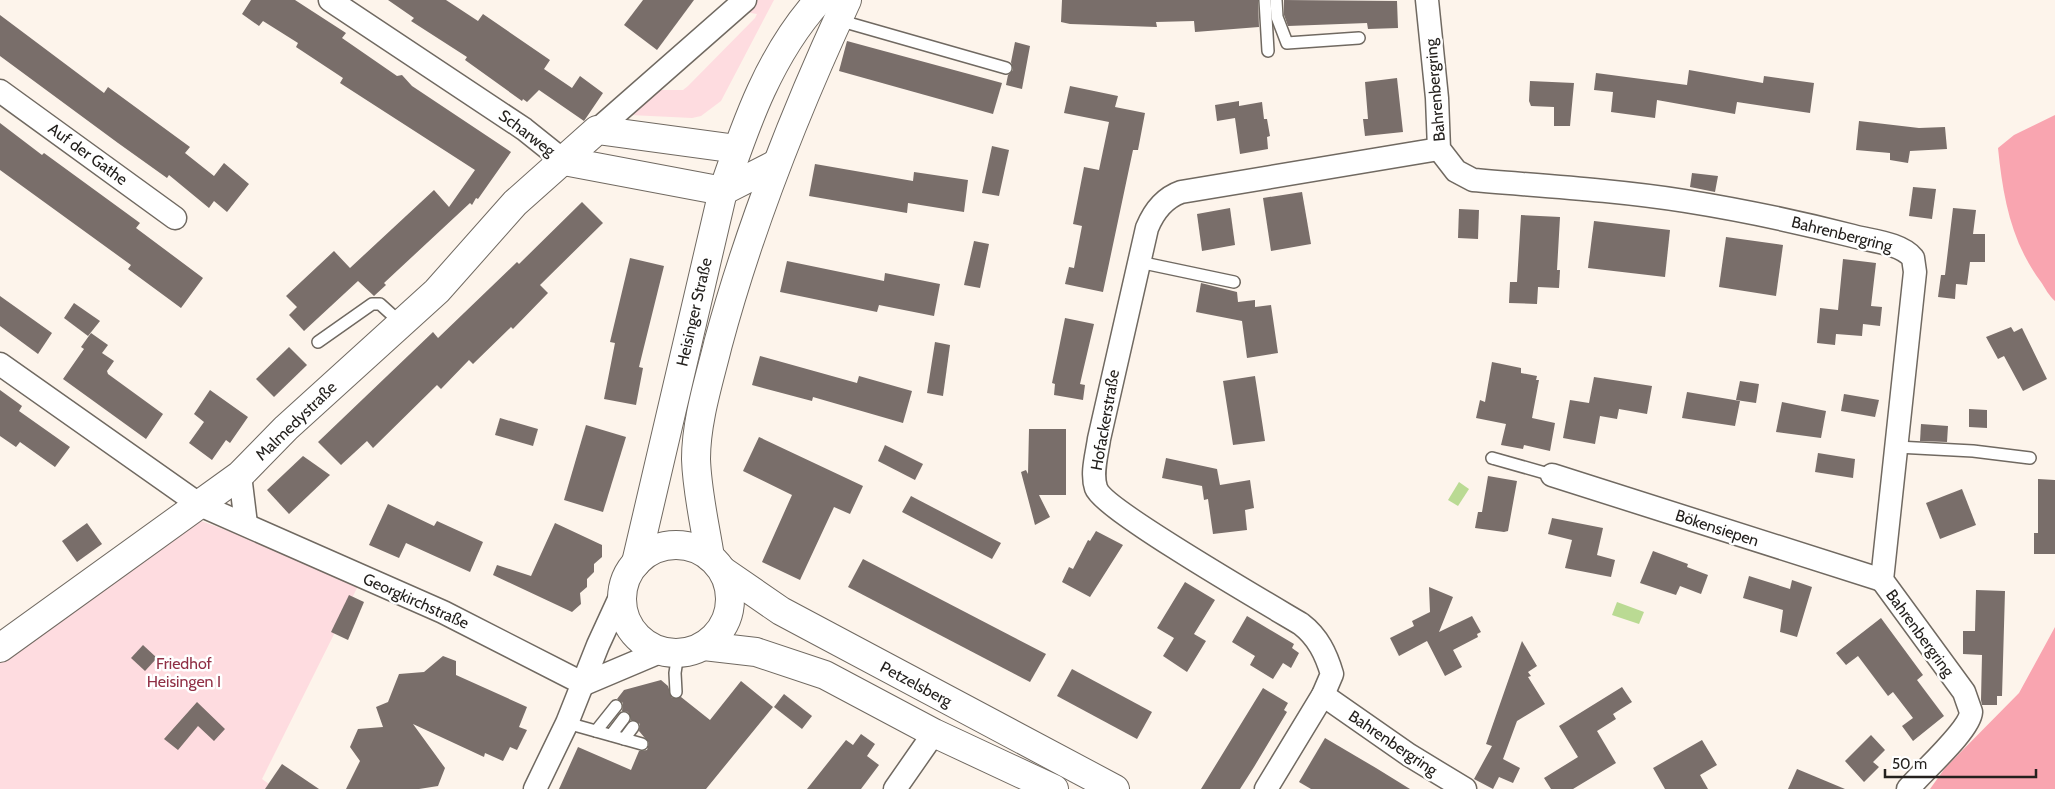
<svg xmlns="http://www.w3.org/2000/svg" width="2055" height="789" viewBox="0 0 2055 789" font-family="Cabin,sans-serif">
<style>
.green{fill:#fedce0}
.forest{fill:#f9a5b0}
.water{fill:#bada93}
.building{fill:#796e6a}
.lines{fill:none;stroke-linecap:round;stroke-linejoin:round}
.lane-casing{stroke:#706961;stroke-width:14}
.street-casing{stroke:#706961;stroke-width:25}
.secondary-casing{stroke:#706961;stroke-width:30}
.lane{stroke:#fff;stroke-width:11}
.street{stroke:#fff;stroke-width:22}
.secondary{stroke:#fff;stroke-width:28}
.labels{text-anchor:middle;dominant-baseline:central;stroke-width:5;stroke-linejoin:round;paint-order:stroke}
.street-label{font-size:16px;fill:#24211e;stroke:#fff}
.park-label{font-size:16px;fill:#903045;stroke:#fff}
</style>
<rect width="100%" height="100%" fill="#fdf4eb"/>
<g class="green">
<path d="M757,0h17l-53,101 -20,15 -9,2 -62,-3 25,-25h28l5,-4 67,-68 2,-4 -12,-2z"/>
<path d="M201,521l74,27 84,36 -97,195 14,10h-276v-128l193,-139z"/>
</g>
<g class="forest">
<path d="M2055,115v186c-6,-5 -10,-13 -14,-19 -30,-40 -38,-85 -43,-134l16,-13z"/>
<path d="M2055,627v162h-125l15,-21 74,-75z"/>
</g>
<g class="water">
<path d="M1459,482l10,7 -11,17 -10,-6z"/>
<path d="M1617,602l27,10 -5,12 -27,-9z"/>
</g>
<g class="building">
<path d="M251,0h44l51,33 -4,5 55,38 5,-1 10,11 99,66 -33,47 -2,-1 -4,7 -2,-2 -86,80 2,2 -12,11 -16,-15 -54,50 -15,-16 8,-8 -11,-11 48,-45 16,17 84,-78 15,17 26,-37 -135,-87 3,-5 -47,-31 2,-4 -35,-22 -4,5 -17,-12z"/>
<path d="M388,0h58l32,21 5,-7 67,46 -6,9 28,19 8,-12 23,17 -19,28 -45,-31 -12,12 -4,-3 -1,2 -57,-41 2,-3 -56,-36 3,-3z"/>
<path d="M643,0h51l-37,50 -33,-25z"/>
<path d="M1062,0h196l1,27 -64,5 -1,-11 -38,1 1,5 -87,-3 -9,-2z"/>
<path d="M1284,0l113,1 1,27 -30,1 -1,-6 -79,3 -4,-11z"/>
<path d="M0,15l104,78 4,-6 82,60 -5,6 29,23 10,-13 25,21 -22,28 -13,-11 -5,7 -40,-33 -2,3 -49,-35 -118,-87z"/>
<path d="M847,41l155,42 -9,31 -154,-43z"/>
<path d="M1015,42l15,4 -8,43 -16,-4 2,-10 5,-5 -2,-8z"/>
<path d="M1689,70l74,13 1,-7 50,7 -4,30 -73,-11 -2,12 -78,-14 -2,18 -44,-6 2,-20 -19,-2 2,-17 91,12z"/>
<path d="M1397,78l6,54 -38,4 -2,-17h5l-3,-37z"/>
<path d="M1530,81l44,2 -4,43h-16v-19l-23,-1 -2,-5z"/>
<path d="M1070,86l48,10 -3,11 30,6 -7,37h-5l-30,142 -38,-8 4,-17 5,1 8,-42 -9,-2 11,-57 15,3 10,-48 -45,-9z"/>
<path d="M1239,101v5l23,-4 2,17h3l3,17 -3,1 1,12 -28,5 -5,-36 -18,3 -2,-16z"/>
<path d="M1859,121l60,7 26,-1 2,22 -37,2 -2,12 -18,-3v-7l-34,-3z"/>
<path d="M0,123l42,32 2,-2 96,70 -4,5 67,50 -22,30 -53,-39 3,-4 -131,-95z"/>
<path d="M992,146l17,4 -10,46 -17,-3z"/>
<path d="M815,164l98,17 1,-9 54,8 -4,32 -56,-9 -1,10 -98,-17z"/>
<path d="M1692,173l26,3 -3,16 -25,-5z"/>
<path d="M1913,187l23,2 -4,30 -23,-3z"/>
<path d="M1302,192l9,52 -40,7 -8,-53z"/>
<path d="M582,202l21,21 -63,62 8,8 -35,36 -2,-2 -38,37 -4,-4 -28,29 -4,-4 -64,63 -6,-7 -26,24 -23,-23 115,-110 5,6 79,-76 2,2z"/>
<path d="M1230,208l5,37 -33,6 -5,-37z"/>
<path d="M1953,208l23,2 -3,24h12v28h-15l-3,23 -11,-1 -1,15 -17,-2 3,-22h4z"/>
<path d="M1459,209l20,1 -1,29 -20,-1z"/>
<path d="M1521,215l39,2 -3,53h3l-1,18 -21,-1 -1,17 -28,-1 1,-21h7z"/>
<path d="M1594,221l76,9 -5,47 -77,-9z"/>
<path d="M1726,237l57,8 -7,51 -57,-9z"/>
<path d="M974,241l15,3 -9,44 -16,-3z"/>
<path d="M630,258l34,8 -25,101 4,1 -7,37 -32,-6 11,-56 -5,-1z"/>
<path d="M1843,259l33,4 -5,43 11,1 -2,19 -17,-2 -1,12 -26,-2 -1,11 -18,-2 3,-35 18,2z"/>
<path d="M787,261l97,20 1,-8 55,11 -6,32 -55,-11 -2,7 -97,-20z"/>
<path d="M1201,283l36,9 1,10 17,-2v7l16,-2 7,48 -31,5 -5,-37 -46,-9z"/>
<path d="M0,296l52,37 -14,21 -38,-28z"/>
<path d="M74,303l26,18 -12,15 -24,-18z"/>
<path d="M1065,318l29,6 -14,60 5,1 -2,15 -29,-5 1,-11 -3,-1z"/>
<path d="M2011,327l3,5 8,-4 25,51 -24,12 -19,-35 -6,3 -12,-22z"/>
<path d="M91,333l17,12 -6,8 12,8 -7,10 1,3 55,40 -17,25 -83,-60 21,-30 -3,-2z"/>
<path d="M935,342l15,3 -7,51 -16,-3z"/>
<path d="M289,347l18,18 -33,32 -18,-18z"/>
<path d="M760,356l97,27 2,-7 53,15 -9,32 -90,-26 -1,4 -60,-16z"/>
<path d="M1492,362l29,6v5l16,3 -1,4h3l-7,38 23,5 -5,28 -26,-6 -1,4 -22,-4 5,-21 -30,-6 4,-18 5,2z"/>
<path d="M1255,376l10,65 -32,4 -10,-64z"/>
<path d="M1594,377l58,9 -5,28 -28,-5 -2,10 -17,-3 -5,28 -32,-6 7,-38 19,3z"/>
<path d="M1740,381l19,3 -3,19 -20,-3z"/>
<path d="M0,390l22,16 -3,5 51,36 -15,20 -35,-25 -4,5 -16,-11z"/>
<path d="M210,390l38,27 -18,26 -4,-3 -14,20 -23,-17 15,-21 -10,-8z"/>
<path d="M1687,392l53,9 -5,25 -53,-8z"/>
<path d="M1844,394l35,6 -4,17 -34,-6z"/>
<path d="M1782,402l44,9 -5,27 -45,-6z"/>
<path d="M1969,409l18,1v18l-18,-1z"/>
<path d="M500,418l38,11 -5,17 -38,-11z"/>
<path d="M1921,424l27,2 -1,16 -27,-1z"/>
<path d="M586,425l40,12 -23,75 -39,-12z"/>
<path d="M1029,429h37v66h-27l11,22 -15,8 -14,-53 5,-2 2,4z"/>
<path d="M759,437l104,49 -13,28 -16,-7 -34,73 -38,-18 30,-67 -49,-24z"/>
<path d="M885,445l38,19 -8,16 -37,-19z"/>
<path d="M1818,453l37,6 -2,19 -38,-6z"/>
<path d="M303,456l27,19 -41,39 -22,-24z"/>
<path d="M1166,458l51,11 3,16 30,-5 4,28 -9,2 2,20 -34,4 -5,-35 -4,1 -2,-14 -40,-8z"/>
<path d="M1488,476l29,5 -9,50 -4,1 -29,-4 3,-16h4z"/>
<path d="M2038,479l17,1v74h-21v-21h4z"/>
<path d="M1962,489l14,36 -36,14 -14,-36z"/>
<path d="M911,496l90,47 -9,16 -90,-47z"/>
<path d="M388,504l46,22 3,-5 46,21 -13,30 -64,-29 -7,15 -30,-13z"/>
<path d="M1552,518l51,10 -6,27 18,5 -4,17 -46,-9 7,-28 -24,-6z"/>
<path d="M87,523l15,21 -25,18 -15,-21z"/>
<path d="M555,523l47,22v12l-8,7v8l-7,7v8l-7,6 1,11 -9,8 -79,-37 4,-10 34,11z"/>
<path d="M1096,531l27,14 -33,52 -28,-15 7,-15 4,2 15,-29 2,1z"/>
<path d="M1653,551l35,13 -1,3 21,8 -7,19 -21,-8 -4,9 -36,-12z"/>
<path d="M863,559l183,95 -16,28 -182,-95z"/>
<path d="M1749,576l41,13 2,-9 20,7 -15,50 -17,-5 3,-22 -40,-12z"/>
<path d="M1185,582l30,18 -21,34 12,7 -19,31 -24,-16 11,-18 -17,-10z"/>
<path d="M1429,587l24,10 -14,35 33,-16 9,16 -4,2 1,3 -25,13 9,17 -17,9 -18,-35 -28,15 -9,-18 24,-12 -2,-5 18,-9z"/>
<path d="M1976,590l29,1 -3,105h-5v9h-15l-1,-5 1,-45 -19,-1v-23h12z"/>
<path d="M349,595l15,7 -16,38 -17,-8z"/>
<path d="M1247,616l47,28 -2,4 7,5 -8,15 -8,-5 -10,16 -23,-14 5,-9 -23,-14z"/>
<path d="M1881,618l42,57 -6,5 27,36 -31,25 -11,-15 11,-8 -20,-26 -5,4 -30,-40 -12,9 -10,-12z"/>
<path d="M1522,641l15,25 -9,6 3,4 -3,1 17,27 -28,17 -14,38 17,9 -7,15 -14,-6 -6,12 -19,-10 18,-33 -6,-2z"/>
<path d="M143,645l14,13 -12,13 -14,-13z"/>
<path d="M443,656l13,5v14l71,32 -8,20 8,3 -10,20 -7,-3 -7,14 -18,-8 -1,4 -71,-33 32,44 -7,18 -19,3h-73l14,-28 -10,-14 8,-18 25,-2 -7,-20 12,-5 11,-28 25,-2z"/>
<path d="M1072,669l80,43 -15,27 -80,-43z"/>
<path d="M661,680l7,6 4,12 9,-1 29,23 31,-39 32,26 -67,82h-147l19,-42 53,23 8,-19 8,-1 2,-7 -10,-12 1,-7 -9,-4 -3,-8 -6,-1 1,-8 -6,-4 7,-9z"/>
<path d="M1622,687l10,15 -19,12 3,5 -19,12 19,32 -43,26h-22l-7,-11 34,-21 -19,-31z"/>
<path d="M1263,688l25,15 -4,7 3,2 -33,55 -14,22h-39z"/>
<path d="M784,694l28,22 -10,13 -28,-22z"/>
<path d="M197,702l28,27 -11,12 -16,-15 -20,24 -14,-11z"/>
<path d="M861,734l14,10 -8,12 12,9 -18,24h-54l39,-49 7,5z"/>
<path d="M1871,735l14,15 -12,12 6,5 -15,15 -19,-21z"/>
<path d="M1325,738l51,30 34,21h-99l-12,-7z"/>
<path d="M1702,740l15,25 -17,10 8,14h-43l-12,-21z"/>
<path d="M282,764l37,25h-54z"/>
<path d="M1797,769l48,20h-57z"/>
</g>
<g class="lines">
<g class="lane-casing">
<g id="lane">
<path d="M1265,0l3,51"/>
<path d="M1276,0l1,17 10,26 72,-5"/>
<path d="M838,20l168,48"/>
<path d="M1139,262l95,20"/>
<path d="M318,342l54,-38h8l21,19"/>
<path d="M1897,447l76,4 57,7"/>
<path d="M1492,458l60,17"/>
<path d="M676,692l-1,-19 3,-20"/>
<path d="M567,723l75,21"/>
<path d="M596,731l20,-25"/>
<path d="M611,735l13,-17"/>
<path d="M624,739l9,-12"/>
</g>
</g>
<g class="street-casing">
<g id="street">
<path d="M330,0l194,129 40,32"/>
<path d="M1427,0l10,98 2,51 17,22 17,9c70,6 142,10 212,21 57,9 113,21 168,35 18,5 48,7 60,22l2,14 -33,308 82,112 7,20c-1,18 -49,60 -63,77"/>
<path d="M0,91l175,127"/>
<path d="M597,130l148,-130"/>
<path d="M0,364l200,141 243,107 141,72"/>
<path d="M240,475l6,49"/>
<path d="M1552,475l330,105"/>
<path d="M584,684l78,-33"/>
<path d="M1323,695l86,60 56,34"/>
<path d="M535,789l32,-66 31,-78 23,-50"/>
<path d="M895,789l39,-56"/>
<path d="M1266,789l57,-94 9,-21c-6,-20 -14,-37 -31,-50 -30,-18 -198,-115 -205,-136 -5,-15 1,-34 3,-49l48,-211c7,-17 17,-30 34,-36l258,-43"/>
</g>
</g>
<g class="secondary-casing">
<g id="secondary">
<path d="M564,161l159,30 53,-27"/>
<circle cx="676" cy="599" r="54"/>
<path d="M710,557c-5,-32 -13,-65 -14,-98 0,-38 13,-78 22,-115 32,-119 77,-232 129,-344"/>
<path d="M636,563l87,-372c23,-68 47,-137 96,-191"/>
<path d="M723,571l58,40 334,178"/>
<path d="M704,646l52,6 69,23 109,58 120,56"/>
<path d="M0,648l240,-173 46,-47 151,-137 78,-88 82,-73 140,19"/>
</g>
</g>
<use href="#lane" class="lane"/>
<use href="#street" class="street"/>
<use href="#secondary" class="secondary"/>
</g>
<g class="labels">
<g class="street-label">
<text transform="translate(1435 90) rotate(-95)">Bahrenbergring</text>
<text transform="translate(527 133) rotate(37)">Scharweg</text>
<text transform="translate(88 154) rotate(36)">Auf der Gathe</text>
<text transform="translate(1842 234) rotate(14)">Bahrenbergring</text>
<text transform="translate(694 312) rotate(-77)">Heisinger Straße</text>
<text transform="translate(1105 420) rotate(-80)">Hofackerstraße</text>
<text transform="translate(296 421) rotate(-44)">Malmedystraße</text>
<text transform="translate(1717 528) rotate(18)">Bökensiepen</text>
<text transform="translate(416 601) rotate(24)">Georgkirchstraße</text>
<text transform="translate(1920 633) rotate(54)">Bahrenbergring</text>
<text transform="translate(916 684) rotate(28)">Petzelsberg</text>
<text transform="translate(1393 743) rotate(34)">Bahrenbergring</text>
</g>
<g class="park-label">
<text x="184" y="663">Friedhof<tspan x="184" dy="18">Heisingen I</tspan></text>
</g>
</g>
<path d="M1885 769v8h151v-8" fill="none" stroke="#24211e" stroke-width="2.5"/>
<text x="1892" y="769" font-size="15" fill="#24211e" stroke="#ffffff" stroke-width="4" paint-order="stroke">50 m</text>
</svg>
